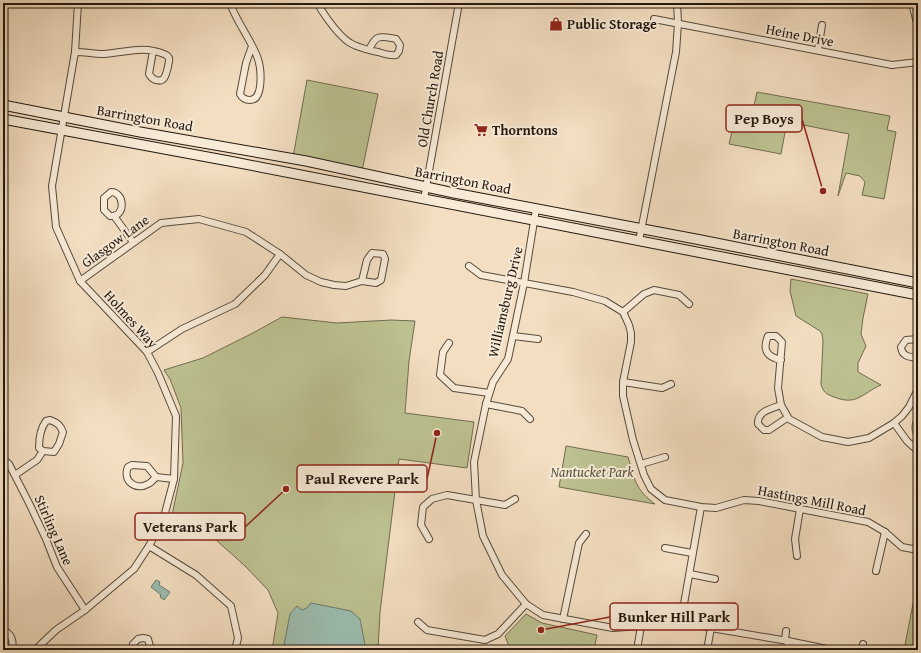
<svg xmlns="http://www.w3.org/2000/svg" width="921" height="653" viewBox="0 0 921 653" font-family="'Gentium Book Plus',serif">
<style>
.green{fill:#bdc191;stroke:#706c50}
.water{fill:#9cbcae;stroke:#6b7a6e}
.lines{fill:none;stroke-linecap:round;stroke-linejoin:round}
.street-casing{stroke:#564a3c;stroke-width:8}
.secondary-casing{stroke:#22180f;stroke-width:11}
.street{stroke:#f7ead7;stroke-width:6}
.secondary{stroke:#f7ead7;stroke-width:9}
.labels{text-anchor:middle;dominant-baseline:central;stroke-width:4;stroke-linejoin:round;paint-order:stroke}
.poi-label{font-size:14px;font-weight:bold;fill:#22180f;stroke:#f7ead7;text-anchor:start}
.street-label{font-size:14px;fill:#22180f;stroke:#f7ead7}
.park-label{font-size:14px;font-style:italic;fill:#58533c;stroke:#f7ead7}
.leader{fill:none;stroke:#8f2418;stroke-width:1.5}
.callout-dot{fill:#8f2418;stroke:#f7ead7;stroke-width:1.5}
.callout{fill:#f7ead7;stroke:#8f2418;stroke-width:1.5}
.callout-label{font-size:15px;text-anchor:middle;font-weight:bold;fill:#22180f}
</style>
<rect width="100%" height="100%" fill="#f3dec1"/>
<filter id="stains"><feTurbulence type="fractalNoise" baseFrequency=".005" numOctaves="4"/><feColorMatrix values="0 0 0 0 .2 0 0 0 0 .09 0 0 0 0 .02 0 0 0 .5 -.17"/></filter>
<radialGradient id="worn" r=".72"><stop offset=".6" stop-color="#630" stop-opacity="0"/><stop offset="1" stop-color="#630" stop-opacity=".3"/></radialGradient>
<g class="green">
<path d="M307,80l71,14 -16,77 -69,-14z"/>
<path d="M757,92l133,24 -3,14 9,2 -12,67 -22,-4 3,-13 -5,-6 -14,-3 -8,23 11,-62 -56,-11 -1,5 -6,-1 -5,27 -52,-10 9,-37 15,3z"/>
<path d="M791,279l77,15 -5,24 -2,16 5,12 -8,17v9l23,13c-20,9 -24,21 -47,12 -8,-3 -11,-5 -13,-13l2,-43 -1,-7 -2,-3 -24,-15 -6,-25z"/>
<path d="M282,317l55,6 54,-3 24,1 -6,40 -4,52 69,9 -7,46 -68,-9 -19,153 -2,38h-106l6,-37 -10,-23 -23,-24 -30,-27 -24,-16 -19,-8 11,-52 -2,-55 -11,-29 -6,-9 39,-12 48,-24z"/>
<path d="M917,412l1,27h-2c-7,-10 -4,-16 1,-27z"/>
<path d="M566,446l62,11c7,23 7,32 27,47l-96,-17z"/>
<path d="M918,578v72h-14z"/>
<path d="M526,614l16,9 55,12 -3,15h-86l1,-4 -4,-10z"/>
</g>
<g class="water">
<path d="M156,580l4,2 -1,3 11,7 -6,8 -4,-3 1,-2 -10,-8z"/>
<path d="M311,603l40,8 9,8 6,31h-83l7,-36 7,-8 5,4 5,-2z"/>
</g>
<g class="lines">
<g class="street-casing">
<g id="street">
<path d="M230,3c7,20 21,36 28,56 3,9 6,41 -8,41 -5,0 -8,-2 -10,-6l6,-31 6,-17"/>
<path d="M317,3c8,13 17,27 29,37 8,7 22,10 32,12 6,2 12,4 18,3l3,-4 1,-6 -4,-6c-16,-3 -20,-5 -27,11"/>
<path d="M912,3l6,24"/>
<path d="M654,19l238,46 26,-3"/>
<path d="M818,50l4,-25"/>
<path d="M75,52c10,0 19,2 28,2 22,-1 39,-9 61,0 1,0 4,2 5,4 1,2 -1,6 -1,9 -2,7 -3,16 -12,13 -4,-1 -5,-3 -7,-6l4,-23"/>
<path d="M111,192c14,0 15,26 -1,24l-6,-6v-12z"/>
<path d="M424,199l35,-196"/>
<path d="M536,209l-12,74 -16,76 -15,23 -7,22 -12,58 2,38 7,36 19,39 24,29 17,11 70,13 28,-2 40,-5 30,7 77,13 44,9"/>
<path d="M114,216l19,26"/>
<path d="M639,241l37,-189 2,-29 -1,-20"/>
<path d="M372,253l11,1 2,5 -4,21 -5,3 -14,-2 5,-21z"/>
<path d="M469,266l12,9 92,17 32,9 18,11 6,13 2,8v9l-8,40v14l10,44 11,35 7,14 14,11 36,7 15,1 28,-8 15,1 109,21 17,10 17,15 16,3"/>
<path d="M80,281l81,-58 38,-4 47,13 34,22 26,21 15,7 13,3 12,1 16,-5"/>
<path d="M623,312l21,-18 10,-4 25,5 10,9"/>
<path d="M513,336l25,3"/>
<path d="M918,339l-12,1 -5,7c1,10 9,10 17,11"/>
<path d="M449,343l-6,9 -3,23 14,13 35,5"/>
<path d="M147,352l35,-23 53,-25 30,-29 15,-21"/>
<path d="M781,360c-14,-3 -19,-10 -13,-24h8l6,6 -4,46 3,17 8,14 33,18 26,5 21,-4 25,-15 8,-7 7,-9 9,-18"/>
<path d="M623,382l39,6 9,-4"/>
<path d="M486,404l36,7 8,8"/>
<path d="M781,405c-10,4 -24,6 -23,19l6,6h5l18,-12"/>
<path d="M50,420c8,3 10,5 13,12l-4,12 -5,8 -11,-1 -4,-3c0,-9 1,-19 7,-27z"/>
<path d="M894,423l13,18 11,10"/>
<path d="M3,459l6,5 20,39 17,36 11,28 28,43"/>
<path d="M641,464l24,-7"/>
<path d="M132,465l15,1 9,11c-3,3 -5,6 -8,7 -12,7 -26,-3 -20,-17z"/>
<path d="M15,475l22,-15 6,-9"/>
<path d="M156,477l18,2"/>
<path d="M429,539l-8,-14 2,-18 9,-8 15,-4 58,10 10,-6"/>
<path d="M149,546l47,29 35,31 7,32 -3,12"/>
<path d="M665,548l27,5"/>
<path d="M797,556l-2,-17 5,-30"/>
<path d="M876,571l9,-39"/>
<path d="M690,574l25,5"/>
<path d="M563,619l16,-76 7,-9"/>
<path d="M681,621l20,-114"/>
<path d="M418,622l9,8 58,10 13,-6 28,-30"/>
<path d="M3,629c8,6 11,10 9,20"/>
<path d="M785,640l1,-9"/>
<path d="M35,650l21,-20 29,-20 49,-41 15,-23 15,-29 10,-38 2,-63 -18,-43 -11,-21 -67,-71 -24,-54 -4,-41 23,-134 3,-49"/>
<path d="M134,650l-1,-6 5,-5 5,-1 5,1 3,11"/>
<path d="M637,650l4,-24"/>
<path d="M707,650l4,-22"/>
<path d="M787,650l1,-9"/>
<path d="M862,650l1,-6"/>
</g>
</g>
<g class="secondary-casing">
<g id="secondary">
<path d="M3,105l137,27 166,29 148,32 247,47 217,43"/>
<path d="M3,119l226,42 689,134"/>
</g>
</g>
<use href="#street" class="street"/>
<use href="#secondary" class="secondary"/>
</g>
<defs>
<g id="shop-bare" transform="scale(1.08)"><path d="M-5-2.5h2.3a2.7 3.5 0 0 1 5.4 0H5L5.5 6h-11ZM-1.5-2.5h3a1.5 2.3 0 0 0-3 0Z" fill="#8f2418" stroke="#f7ead7" stroke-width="2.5" paint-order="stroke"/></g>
<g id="supermarket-bare" transform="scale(1.08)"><path d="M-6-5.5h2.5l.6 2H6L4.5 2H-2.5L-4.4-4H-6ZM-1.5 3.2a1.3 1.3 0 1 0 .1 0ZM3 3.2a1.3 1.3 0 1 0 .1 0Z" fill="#8f2418" stroke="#f7ead7" stroke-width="2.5" paint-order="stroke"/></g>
</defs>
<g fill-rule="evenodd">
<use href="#shop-bare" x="556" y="24"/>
<use href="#supermarket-bare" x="481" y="130"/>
</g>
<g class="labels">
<g class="poi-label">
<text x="567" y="24">Public Storage</text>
<text x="492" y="130">Thorntons</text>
</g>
<g class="street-label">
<text transform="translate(800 35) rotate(11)">Heine Drive</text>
<text transform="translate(430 99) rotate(-80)">Old Church Road</text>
<text transform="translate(145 118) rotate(10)">Barrington Road</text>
<text transform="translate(463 180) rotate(11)">Barrington Road</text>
<text transform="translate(115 241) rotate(-36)">Glasgow Lane</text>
<text transform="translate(781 242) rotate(11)">Barrington Road</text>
<text transform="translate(505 302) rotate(-77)">Williamsburg Drive</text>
<text transform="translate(131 319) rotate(48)">Holmes Way</text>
<text transform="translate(812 500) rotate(11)">Hastings Mill Road</text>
<text transform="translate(54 530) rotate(66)">Stirling Lane</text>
</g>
<g class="park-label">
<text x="592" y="472">Nantucket Park</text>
</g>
</g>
<path class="leader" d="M823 191L802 119M437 433L427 479M286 489L245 527M541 630L610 617"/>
<g class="callout-dot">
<circle cx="823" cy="191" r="4"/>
<circle cx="437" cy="433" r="4"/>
<circle cx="286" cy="489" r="4"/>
<circle cx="541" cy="630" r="4"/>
</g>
<g class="callout">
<rect x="726" y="105" width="76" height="27" rx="4"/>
<rect x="297" y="465" width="130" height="27" rx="4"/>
<rect x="135" y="513" width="110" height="27" rx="4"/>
<rect x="610" y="603" width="128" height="27" rx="4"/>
</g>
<g class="callout-label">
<text x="764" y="124">Pep Boys</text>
<text x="362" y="484">Paul Revere Park</text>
<text x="190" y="532">Veterans Park</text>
<text x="674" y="622">Bunker Hill Park</text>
</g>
<rect width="921" height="653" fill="none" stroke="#f3dec1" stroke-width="16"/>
<rect x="4" y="4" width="913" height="645" fill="none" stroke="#22180f" stroke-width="2"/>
<rect x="8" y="8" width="905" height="637" fill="none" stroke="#22180f"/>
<rect width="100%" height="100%" filter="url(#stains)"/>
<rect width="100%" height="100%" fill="url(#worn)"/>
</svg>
